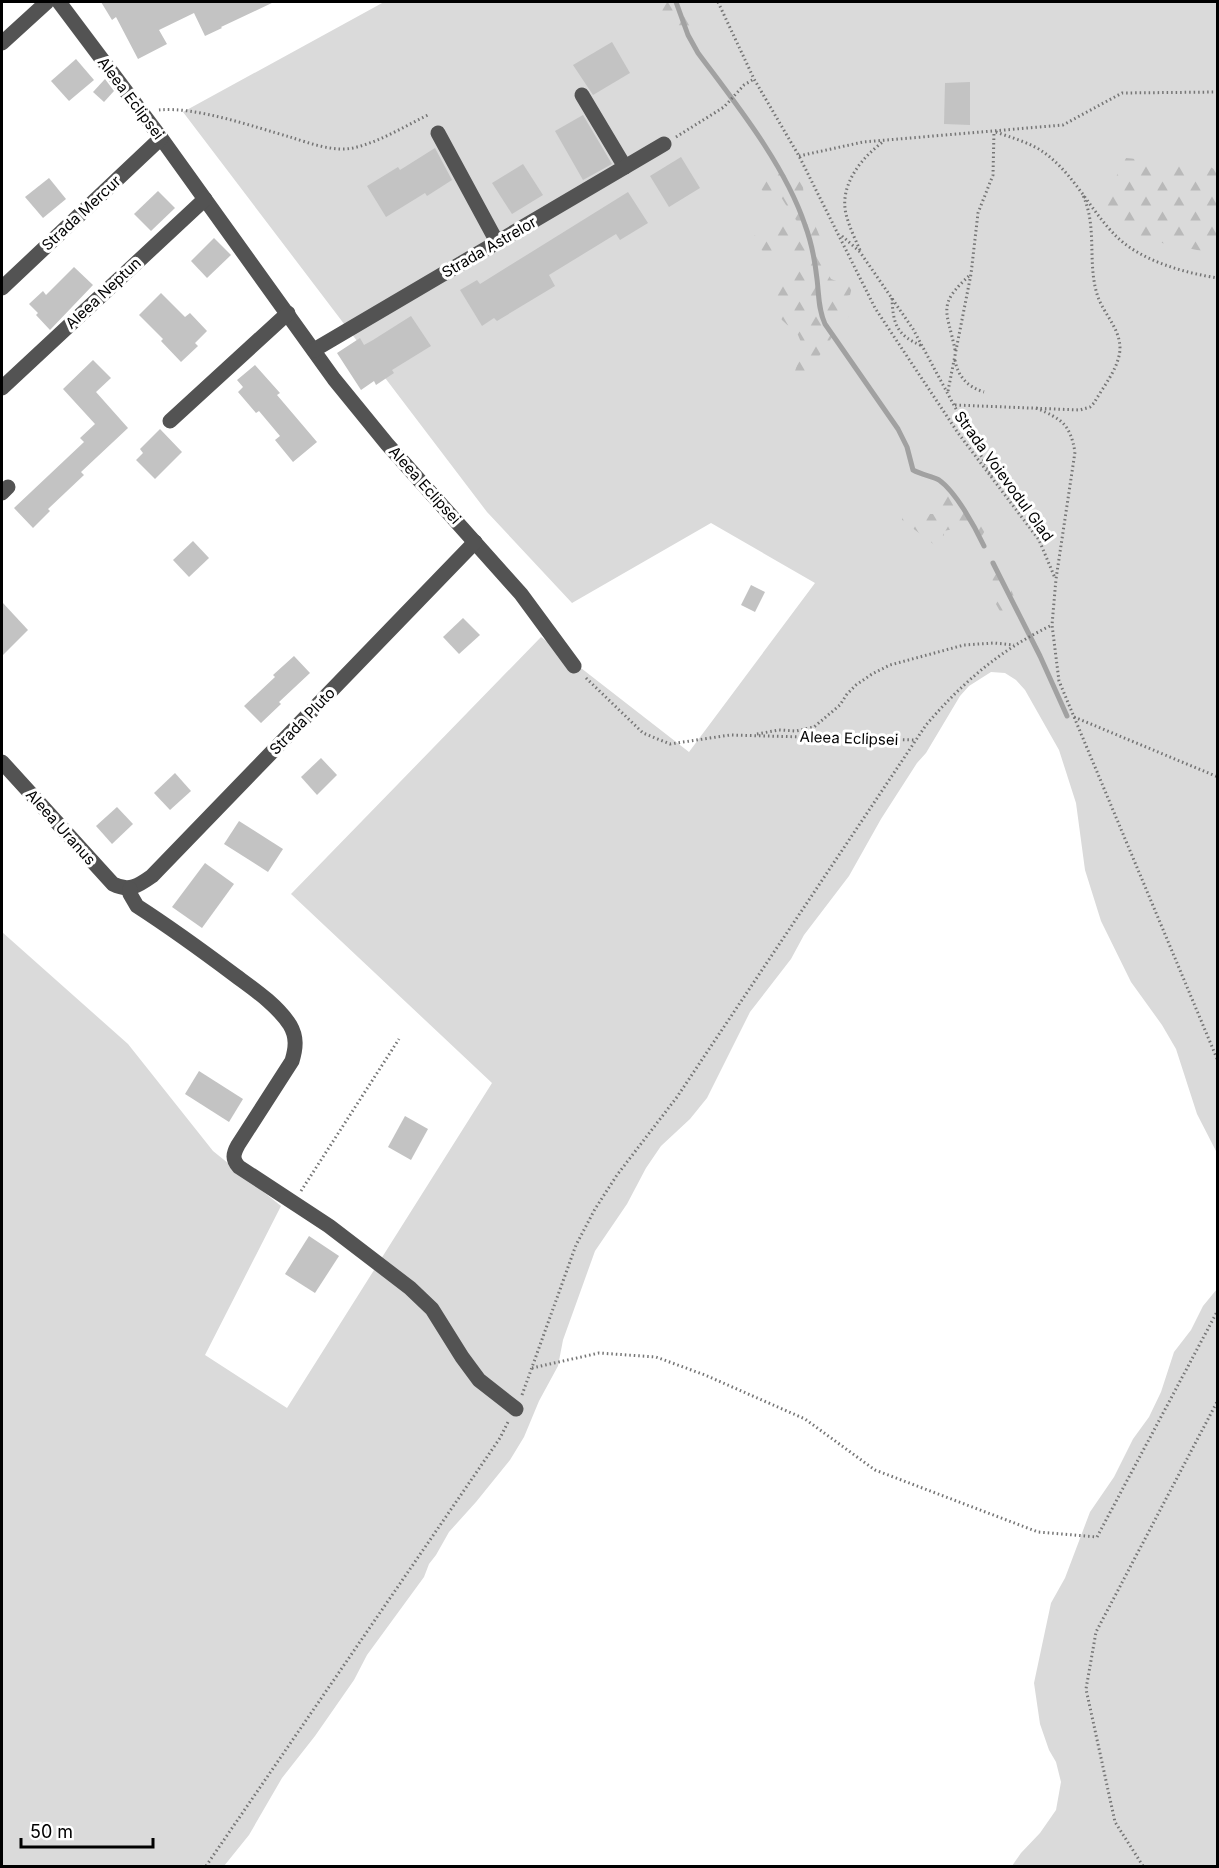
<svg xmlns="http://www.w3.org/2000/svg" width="1219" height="1868" viewBox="0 0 1219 1868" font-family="Inter,sans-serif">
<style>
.grass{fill:#dadada}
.forest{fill:url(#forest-firs)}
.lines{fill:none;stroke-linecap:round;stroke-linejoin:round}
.stream{stroke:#a1a1a1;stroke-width:5}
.building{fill:#c3c3c3}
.path{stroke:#757575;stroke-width:3;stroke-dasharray:1.5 3;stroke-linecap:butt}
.minor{stroke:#535353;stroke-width:15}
.labels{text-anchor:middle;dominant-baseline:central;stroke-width:6;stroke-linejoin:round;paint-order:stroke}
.street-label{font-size:15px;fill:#000;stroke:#fff}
</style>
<defs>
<pattern id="forest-firs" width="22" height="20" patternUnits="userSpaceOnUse" patternTransform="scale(1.5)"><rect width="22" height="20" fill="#dadada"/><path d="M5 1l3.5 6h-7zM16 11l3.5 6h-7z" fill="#b9b9b9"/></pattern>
</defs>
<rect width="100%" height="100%" fill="#fff"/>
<g class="grass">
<path d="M384,2h828l5,1v1150l-20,-39 -21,-65 -14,-24 -31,-43 -30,-61 -16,-51 -9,-67 -17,-53 -34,-60 -9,-10 -11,-7 -14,-1 -22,14 -9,10 -34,57 -9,10 -36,56 -32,57 -45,59 -13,24 -41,53 -43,86 -17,21 -29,27 -15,22 -19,36 -32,47 -32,89 -5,26 -19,35 -15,36 -14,23 -34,42 -27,30 -13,23 -7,9 -5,13 -57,78 -13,25 -39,56 -33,42 -33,57 -25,31h-222v-934l126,112 85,107 68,55 -76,149 82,53 205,-325 -201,-189 250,-257 148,115 126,-169 -104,-60 -139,80 -85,-91 -304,-400z"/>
<path d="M1217,1289v577h-205l9,-13 19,-20 16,-23 5,-28 -5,-20 -7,-12 -9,-26 -6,-41 17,-80 14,-25 25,-66 24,-35 19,-38 16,-22 12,-25 13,-40 17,-22 12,-24z"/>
</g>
<g class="forest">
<path d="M657,2h37l1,24 -28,-1 -11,-17z"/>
<path d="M1126,158l83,8 8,5v83l-80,-16 -25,-18 -8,-20z"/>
<path d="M767,165l10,1 9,10h13l4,10 1,14 24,55 5,8 -6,9 4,7 21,8 -2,8 -9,3 11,15c-20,21 -34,45 -50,70l-9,-6 10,-30 -5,-12 -16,-15 -11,-17 -1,-14 7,-10 18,-6 12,-9 -7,-13 -34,2 -16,-10c7,-16 23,-19 39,-20l15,11c-7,-15 -18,-27 -25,-41l-12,1 -11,-8z"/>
<path d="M954,491l14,6 18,32 -6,10 -10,1 -8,-10 -9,-1 -9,2v10l-8,5 -34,-26 3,-10 12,-4 13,8h9c2,-11 1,-21 15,-23z"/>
<path d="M996,555l20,46 -5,14 -10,-2 -9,-16 1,-14 -4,-17 1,-9z"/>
</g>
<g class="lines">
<g class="stream">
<path d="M676,2l12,33 10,18c38,51 87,112 107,172 6,16 10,36 12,54 2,15 1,30 8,45l73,105 9,18 6,23c9,5 19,6 26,10 17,12 36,47 45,66"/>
<path d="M993,563l47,93 27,60"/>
</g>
</g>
<g class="building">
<path d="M101,2h173l-53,25 1,1 -17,8 -11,-23 -35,17 8,14 -29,15 -22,-42 -4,3z"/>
<path d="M612,42l18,31 -37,22 -20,-30z"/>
<path d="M76,59l18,21 -25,21 -18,-20z"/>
<path d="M105,79l9,12 -10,11 -11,-10z"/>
<path d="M970,82v43l-26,-1 1,-41z"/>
<path d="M583,115l29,49 -29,16 -28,-49z"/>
<path d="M435,148l17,32 -25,16 -2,-3 -39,24 -19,-31 31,-19 2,3z"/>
<path d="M681,157l19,31 -31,19 -19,-31z"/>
<path d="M523,164l20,31 -31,19 -20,-31z"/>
<path d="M49,178l17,21 -23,19 -18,-21z"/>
<path d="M158,191l17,17 -24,23 -17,-17z"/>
<path d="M628,192l20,31 -28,17 -4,-6 -67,41 6,11 -58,35 -3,-3 -12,8 -22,-36 17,-10 3,4z"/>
<path d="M214,238l17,17 -24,23 -16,-17z"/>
<path d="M74,267l19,18 -43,45 -14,-15 2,-2 -9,-9 14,-13 3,4z"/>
<path d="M161,293l24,24 5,-4 17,18 -12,12 3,3 -17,16 -20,-21 2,-2 -24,-24z"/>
<path d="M411,316l20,30 -39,24 2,3 -18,12 -2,-4 -13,9 -24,-37 23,-15 4,7 9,-5z"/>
<path d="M93,360l18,18 -15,14 32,36 -47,44 3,3 -36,34 2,2 -17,17 -19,-20 70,-66 -4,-4 15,-14 -32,-35z"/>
<path d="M255,365l25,28 -3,2 40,47 -24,20 -18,-22 5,-4 -21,-25 -3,2 -18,-21 5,-5 -6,-7z"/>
<path d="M160,429l22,23 -27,27 -19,-19 7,-7 -3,-4z"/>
<path d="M193,541l16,17 -20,19 -16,-17z"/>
<path d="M751,585l14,7 -10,20 -14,-7z"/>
<path d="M2,602l26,28 -26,26z"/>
<path d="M463,618l17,17 -21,19 -16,-17z"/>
<path d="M294,656l16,17 -31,29 2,2 -20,19 -17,-17 31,-29 -2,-2z"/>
<path d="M321,758l16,17 -20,20 -16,-18z"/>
<path d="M175,773l16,18 -21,19 -16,-17z"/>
<path d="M117,807l16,17 -21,20 -16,-18z"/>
<path d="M239,821l44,28 -15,23 -44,-28z"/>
<path d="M205,863l29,21 -32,44 -30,-21z"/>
<path d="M199,1071l44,28 -14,23 -44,-28z"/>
<path d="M405,1116l23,13 -17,31 -23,-13z"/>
<path d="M309,1236l30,20 -24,37 -30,-19z"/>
</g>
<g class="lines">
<g class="path">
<path d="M718,2l36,77 45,77 76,152 83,125 81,107 16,38"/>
<path d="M159,110c35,-4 96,17 131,27 19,6 43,15 63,11 27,-6 52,-22 77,-34"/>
<path d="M996,132c16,6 36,11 50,22 28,21 44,55 68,80 24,26 70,39 104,44"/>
<path d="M676,137l48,-30 20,-22 10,-6"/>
<path d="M799,156l64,-14 200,-17 59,-32 96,-1"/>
<path d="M842,236l18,16 53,77 79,147"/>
<path d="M860,250c-5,-11 -11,-24 -14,-36 -7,-29 16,-57 38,-73"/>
<path d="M892,298c1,27 5,37 30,48"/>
<path d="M955,350c-8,-41 -19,-44 16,-76"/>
<path d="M955,360c3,17 13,27 29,32"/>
<path d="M948,391l23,-117 7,-61 15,-38 1,-44"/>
<path d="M955,405l125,5 10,-3 4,-4c9,-16 25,-35 26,-54 0,-22 -17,-35 -23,-55 -10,-33 1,-68 -15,-101"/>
<path d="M1036,408c26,11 34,16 39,44l-19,127 -4,46 7,56 159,380"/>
<path d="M586,678l57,55 27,11 60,-9 186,5"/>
<path d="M1074,717l144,60"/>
<path d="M757,734l22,-4 17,1 18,-4 26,-22 7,-11 9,-9 16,-11 18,-9 74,-20 30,-2 20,2"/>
<path d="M301,1191l98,-152"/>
<path d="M532,1368l67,-15 57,4 49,18 100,44 70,51 163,62 59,5 121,-227"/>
<path d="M522,1395l54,-150 19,-36 22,-34 60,-78 249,-372c37,-43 74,-75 126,-100"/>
<path d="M206,1866l294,-428 8,-16"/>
<path d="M1143,1866l-28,-44 -29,-133 10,-57 122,-232"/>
</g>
<g class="minor">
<path d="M59,2l102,136 173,241 53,65 134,150 53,72"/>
<path d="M2,43l45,-41"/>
<path d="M582,95l43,72"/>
<path d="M438,133l59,109"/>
<path d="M2,288l159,-150"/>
<path d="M314,350l350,-206"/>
<path d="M2,388l203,-189"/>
<path d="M170,421l118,-108"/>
<path d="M2,493l6,-6"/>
<path d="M2,762l111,122c16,8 25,2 39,-8l323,-334"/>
<path d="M130,889v5l7,12c34,22 67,46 99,70 19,14 41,29 54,49 7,12 6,23 2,36l-54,84c-5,9 -6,14 1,22l90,59 81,62 22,21 30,48 17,23 37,29"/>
</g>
</g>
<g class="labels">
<g class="street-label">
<text transform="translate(131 98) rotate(53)">Aleea Eclipsei</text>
<text transform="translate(81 213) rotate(-43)">Strada Mercur</text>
<text transform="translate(489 247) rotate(-30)">Strada Astrelor</text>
<text transform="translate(103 293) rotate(-43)">Aleea Neptun</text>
<text transform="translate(1004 476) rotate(54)">Strada Voievodul Glad</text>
<text transform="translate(425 485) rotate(48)">Aleea Eclipsei</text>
<text transform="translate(302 721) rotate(-46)">Strada Pluto</text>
<text transform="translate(849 738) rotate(2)">Aleea Eclipsei</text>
<text transform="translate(61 827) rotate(48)">Aleea Uranus</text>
</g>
</g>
<rect width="1219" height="1868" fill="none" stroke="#000000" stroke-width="6"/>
<path d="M21 1838v9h132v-9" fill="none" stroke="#000000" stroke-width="3"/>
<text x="30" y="1838" font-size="18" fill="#000000" stroke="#ffffff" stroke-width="4.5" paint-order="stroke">50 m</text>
</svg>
